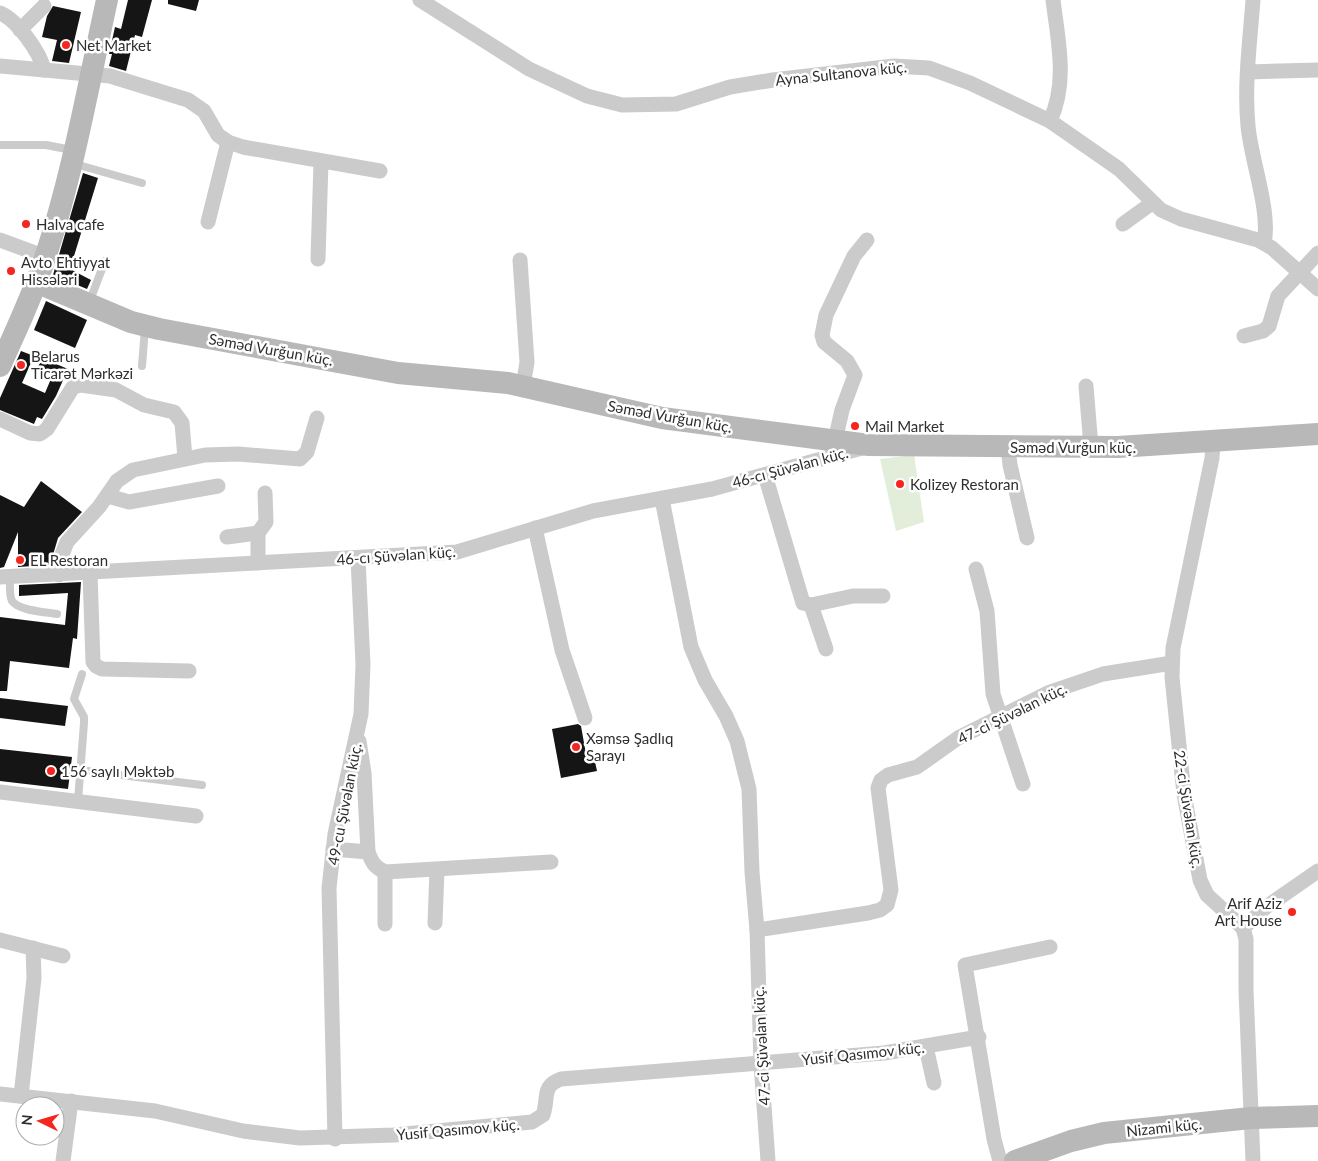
<svg xmlns="http://www.w3.org/2000/svg" width="1318" height="1161" viewBox="0 0 1318 1161" font-family="Lato,sans-serif">
<style>
.green{fill:#e2edda}
.building{fill:#151515}
.lines{fill:none;stroke-linecap:round;stroke-linejoin:round}
.lane{stroke:#cbcbcb;stroke-width:8}
.street{stroke:#cbcbcb;stroke-width:15}
.secondary{stroke:#b8b8b8;stroke-width:22}
.poi-dot{fill:#f5251f;stroke:#fff;stroke-width:2}
.labels{text-anchor:middle;dominant-baseline:central;stroke-width:5;stroke-linejoin:round;paint-order:stroke}
.poi-label{font-size:15px;fill:#2e2e2e;stroke:#fff;text-anchor:start}
.street-label{font-size:15px;fill:#2e2e2e;stroke:#fff}
</style>
<rect width="100%" height="100%" fill="#fff"/>
<path class="green" d="M914,455l10,67 -28,9 -16,-72z"/>
<g class="building">
<path d="M128,0h24l-10,37 -7,-2 -9,36 -17,-5 3,-12h-3l6,-27 6,2z"/>
<path d="M168,0h31l-3,11 -28,-7z"/>
<path d="M53,6l28,6 -12,51 -17,-2 5,-21 -15,-3 5,-21z"/>
<path d="M83,173l15,5 -28,91 21,11 -4,9 -34,-14z"/>
<path d="M46,301l41,19 -12,28 -41,-18z"/>
<path d="M21,351l13,5 -12,27 23,10 8,-19 -15,-7 4,-9 26,11 -12,27 -14,23 -5,-2 -3,7 -34,-14v-12z"/>
<path d="M41,481l41,31 -24,26 -8,27 -32,2v-35l-14,35 -4,1v-73l24,12z"/>
<path d="M81,582l-4,57 -4,-1 -4,30 -59,-7 -3,30h-7v-74l65,8 3,-32 -49,3v-11z"/>
<path d="M0,698l68,8 -3,20 -65,-8z"/>
<path d="M578,724l3,2 5,28 7,-2 4,19 -36,7 -9,-49z"/>
<path d="M0,749l72,8 -4,32 -68,-8z"/>
</g>
<g class="lines">
<g class="lane">
<path d="M0,145h46l26,5"/>
<path d="M75,164l67,19"/>
<path d="M89,303l16,-42"/>
<path d="M142,366l3,-38"/>
<path d="M10,577c0,7 -1,18 2,24 7,10 34,11 45,13"/>
<path d="M80,770l122,15"/>
<path d="M78,801l6,-78v-6l-10,-18 8,-25"/>
</g>
<g class="street">
<path d="M420,0l109,69 58,27 35,9 54,-1 54,-17 43,-7 121,-14 35,2 41,15 80,38 69,48 42,41 20,9 77,21 14,8 46,41"/>
<path d="M1253,0c-3,41 -9,85 -5,126 3,34 23,86 16,117"/>
<path d="M0,13c17,7 40,39 44,57"/>
<path d="M20,30l24,-24"/>
<path d="M0,66l110,10 78,24 16,11 14,24 10,7 15,5 137,24"/>
<path d="M1248,72l70,-2"/>
<path d="M1050,121c18,-39 8,-80 3,-121"/>
<path d="M208,222l20,-80"/>
<path d="M1123,224l29,-21"/>
<path d="M0,240l46,17"/>
<path d="M318,259l3,-97"/>
<path d="M520,260l7,102 -4,24"/>
<path d="M1244,336l19,-5 6,-5 9,-30 40,-43"/>
<path d="M1086,386l5,61"/>
<path d="M0,419l30,14 10,1 7,-5 26,-42 8,-2 35,5 28,15 30,7 8,11 3,35"/>
<path d="M835,441l7,-31 13,-35 -8,-14 -23,-19 -2,-7 4,-20 28,-59 13,-16"/>
<path d="M1213,442l-1,16 -39,190 -1,29 12,117 16,86 7,15 36,33 3,11v51l7,171"/>
<path d="M1008,447l2,18 17,73"/>
<path d="M765,475l38,128 8,2 42,-9h30"/>
<path d="M108,496l21,6 89,-16"/>
<path d="M662,499l29,148 14,33 21,36 11,25 12,48 3,83 5,58 4,134 7,97"/>
<path d="M535,528l27,122 23,68"/>
<path d="M227,537l31,-4"/>
<path d="M258,563v-30l8,-11 -1,-29"/>
<path d="M976,569l11,42 6,83 30,90"/>
<path d="M90,573l3,89 3,4 6,3 87,2"/>
<path d="M59,575v-13l8,-20 32,-35 18,-26 16,-11 72,-15 33,-1 62,5 7,-7 10,-34"/>
<path d="M0,577l457,-25 136,-41 119,-22 150,-41"/>
<path d="M811,605l15,44"/>
<path d="M359,741l5,32 4,79c4,10 6,15 17,20l166,-10"/>
<path d="M0,792l196,24"/>
<path d="M333,849l35,3"/>
<path d="M435,923l2,-53"/>
<path d="M385,924v-52"/>
<path d="M1243,928l23,-21 52,-36"/>
<path d="M757,930l111,-17 12,-3 7,-5 4,-15 -13,-102 3,-8 7,-5 29,-8 41,-29 92,-46 53,-18 69,-11"/>
<path d="M0,940l63,16"/>
<path d="M926,1047l8,36"/>
<path d="M0,1094l155,17 88,20 57,7 94,-3 138,-13 11,-7c6,-17 -2,-29 18,-36l323,-26 95,-16"/>
<path d="M21,1096l13,-118 -1,-30"/>
<path d="M335,1139l-6,-251 6,-54 26,-120 2,-50 -5,-105"/>
<path d="M63,1161l8,-60"/>
<path d="M1000,1161l-6,-22 -29,-174 85,-18"/>
</g>
<g class="secondary">
<path d="M36,282l95,40 28,7 239,44 110,10 154,35 207,27 249,2 200,-13"/>
<path d="M0,366c16,-36 33,-71 45,-108 28,-84 43,-172 62,-258"/>
<path d="M1015,1161l56,-20 33,-8 147,-15 67,-2"/>
</g>
</g>
<g class="poi-dot">
<circle cx="66" cy="45" r="5"/>
<circle cx="26" cy="224" r="5"/>
<circle cx="11" cy="271" r="5"/>
<circle cx="21" cy="365" r="5"/>
<circle cx="855" cy="426" r="5"/>
<circle cx="900" cy="484" r="5"/>
<circle cx="20" cy="560" r="5"/>
<circle cx="576" cy="747" r="5"/>
<circle cx="51" cy="771" r="5"/>
<circle cx="1292" cy="912" r="5"/>
</g>
<g class="labels">
<g class="poi-label">
<text x="76" y="45">Net Market</text>
<text x="36" y="224">Halva cafe</text>
<text x="21" y="262">Avto Ehtiyyat<tspan x="21" dy="17">Hissələri</tspan></text>
<text x="31" y="356">Belarus<tspan x="31" dy="17">Ticarət Mərkəzi</tspan></text>
<text x="865" y="426">Mail Market</text>
<text x="910" y="484">Kolizey Restoran</text>
<text x="30" y="560">EL Restoran</text>
<text x="586" y="738">Xəmsə Şadlıq<tspan x="586" dy="17">Sarayı</tspan></text>
<text x="61" y="771">156 saylı Məktəb</text>
<text x="1282" y="903" text-anchor="end">Arif Aziz<tspan x="1282" dy="17">Art House</tspan></text>
</g>
<g class="street-label">
<text transform="translate(841 73) rotate(-6)">Ayna Sultanova küç.</text>
<text transform="translate(271 349) rotate(10)">Səməd Vurğun küç.</text>
<text transform="translate(670 416) rotate(10)">Səməd Vurğun küç.</text>
<text x="1073" y="447">Səməd Vurğun küç.</text>
<text transform="translate(790 467) rotate(-15)">46-cı Şüvəlan küç.</text>
<text transform="translate(396 555) rotate(-4)">46-cı Şüvəlan küç.</text>
<text transform="translate(1012 713) rotate(-26)">47-ci Şüvəlan küç.</text>
<text transform="translate(344 804) rotate(-79)">49-cu Şüvəlan küç.</text>
<text transform="translate(1189 809) rotate(81)">22-ci Şüvəlan küç.</text>
<text transform="translate(761 1046) rotate(-93)">47-ci Şüvəlan küç.</text>
<text transform="translate(863 1053) rotate(-6)">Yusif Qasımov küç.</text>
<text transform="translate(1164 1127) rotate(-6)">Nizami küç.</text>
<text transform="translate(458 1129) rotate(-5)">Yusif Qasımov küç.</text>
</g>
</g>
<g transform="translate(40 1121) rotate(275)"><circle r="24" fill="#ffffff" stroke="#ababab"/>
<path d="M0-4L9 19L0 12L-9 19Z" fill="#f5251f"/>
<text y="-8" font-size="14" font-weight="bold" text-anchor="middle" fill="#2e2e2e">N</text>
</g>
</svg>
